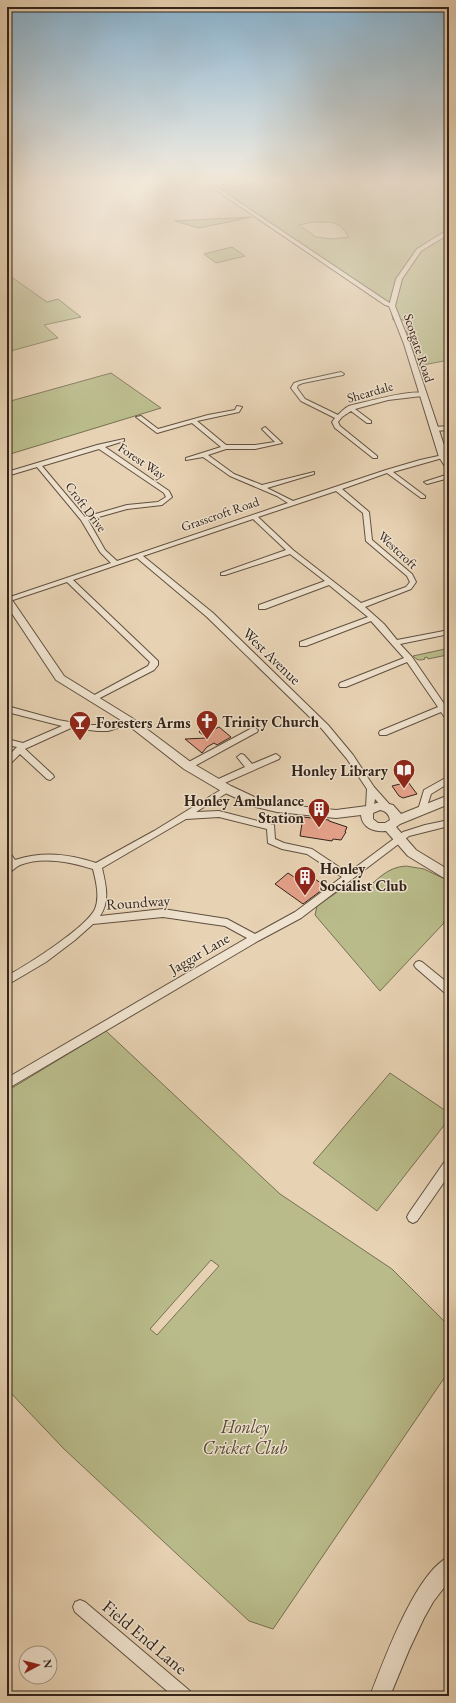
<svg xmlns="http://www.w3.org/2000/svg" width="456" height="1703" viewBox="0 0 456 1703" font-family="'EB Garamond',serif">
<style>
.green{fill:#b9bb8a;stroke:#767052;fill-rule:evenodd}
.building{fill:#e4a089;stroke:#33241a}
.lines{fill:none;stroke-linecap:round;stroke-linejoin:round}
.minor-casing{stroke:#605040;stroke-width:2}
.tertiary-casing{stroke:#605040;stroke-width:2}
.minor{fill:#efe2ce;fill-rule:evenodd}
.tertiary{fill:#efe2ce;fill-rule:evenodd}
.labels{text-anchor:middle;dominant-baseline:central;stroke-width:3;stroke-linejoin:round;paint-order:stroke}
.far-street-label{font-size:13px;fill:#33241a;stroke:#efe2ce}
.street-label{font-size:15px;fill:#33241a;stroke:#efe2ce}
.poi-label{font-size:15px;font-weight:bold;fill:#33241a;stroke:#efe2ce;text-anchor:start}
.near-park-label{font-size:18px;font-style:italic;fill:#544a36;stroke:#efe2ce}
.near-street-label{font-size:18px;fill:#33241a;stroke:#efe2ce}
</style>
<rect width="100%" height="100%" fill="#e7d2b3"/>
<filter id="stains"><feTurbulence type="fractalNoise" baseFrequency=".005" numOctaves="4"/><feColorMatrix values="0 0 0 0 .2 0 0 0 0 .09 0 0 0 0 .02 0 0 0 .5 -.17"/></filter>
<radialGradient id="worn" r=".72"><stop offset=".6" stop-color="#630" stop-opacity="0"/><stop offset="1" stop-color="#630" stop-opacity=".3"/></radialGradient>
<g class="green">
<path d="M260,182h189v178l-31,6 -10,-28 -3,-18h-12l-2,-11 -6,-9c-56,-36 -110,-74 -165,-110zM313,222c21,1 24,-3 36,15l-17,2 -16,-2 -17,-12z"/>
<path d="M252,217l-53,11 -24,-7z"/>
<path d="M232,247l13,9 -29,7 -12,-9z"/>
<path d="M7,274l40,28 11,-3 23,18 -37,8 14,13 -51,14z"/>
<path d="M111,373l50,35 -154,47v-53z"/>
<path d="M445,649l4,2v3h-3l1,1 -19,4 -1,-2 -3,1 1,1c-6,2 -8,1 -12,-3z"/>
<path d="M406,866l18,3 25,12v29l-6,14 -63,67 -65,-76 2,-9 35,-24 13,8c14,-12 23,-23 41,-24z"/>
<path d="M106,1031l174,163 112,75 57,57v45l-176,258 -24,-8 -185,-172 -57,-60v-298zM211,1260l8,6 -62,69 -7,-6z"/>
<path d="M390,1073l59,40v6l-72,92 -64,-48z"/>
</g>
<g class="building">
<path d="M202,727l4,3 4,-2 3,2 6,-3 12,10 -14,8 -3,-2 -7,4 -5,6 -17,-14 22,-1 -8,-6z"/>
<path d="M408,782l9,12 -14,4 -4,-2 -7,-10z"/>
<path d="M303,817l26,3v1l18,6 -2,5h1l-5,8 -8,-1 -1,2 -32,-5z"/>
<path d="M288,873l15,10 8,-7 15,11 -23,17 -28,-20z"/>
</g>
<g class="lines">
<g class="minor-casing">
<g id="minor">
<path d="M204,182h5l185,124 -2,1 -7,-2z"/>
<path d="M341,372l3,2 -1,1 -40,8 -5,2 -1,3 8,11 33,16c3,-3 8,-8 11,-9 13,-3 66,-18 76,-12l-3,2 -34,4 -33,9 16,12v2h-4l-16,-12 -9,6 -4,5 2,4 37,30v2h-4l-38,-30 -3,-6 3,-4 -34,-17 -10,-13 3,-5 6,-2z"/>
<path d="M237,406l5,1 -3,5 -42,9 29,24h29l20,-3 -13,-13 3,-2 17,16 -27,6h-29l-18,6 26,19 28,11 52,-13v2l-47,14 26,13 93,-31 34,-10 23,-5 3,2 -53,15 32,24v2h-4l-34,-25 -45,16 27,23 3,28 40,34 4,8 -5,7 -46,18 19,17 13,16 52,-10v4l-49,10 12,13 37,54v9l-3,-1 -5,-7 -55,23h-6l-1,-2 1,-2 58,-24 -31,-45 -61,25h-6l-1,-2 1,-2 64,-25 -33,-37 -65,25h-6v-4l68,-25 -39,-32 -64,24h-6v-4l66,-24 -35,-27 -65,21h-4v-2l65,-23 -33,-31 -110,37 70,57 115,112 25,30 21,32 16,18 1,2 -1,2h-6l-9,-10 -2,11h-6l-1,-2 1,-19 -20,-30 -25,-30 -115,-112 -70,-59 -64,22 85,81v4l-4,5 -58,30h-6l-1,-2 59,-32 2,-4 -83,-80 -60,20v-4l104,-35 -11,-11 -19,-32 -44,-53 -30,9v-4l90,-27 27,-6v2l-19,6 64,44 3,6 -10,8 -35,4 -39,11 17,30 12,11 171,-58 -11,-7 -47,-20 -27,-19 -17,3v-2l35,-11 -29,-24 -35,10 -21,-16 5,-1 17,13 50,-14 27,-5zM99,449l65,44 2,4 -8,5 -31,3 -42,12 -43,-51zM336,491l27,22 3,28 41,35 3,6 -4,5 -45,16 -68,-53 -35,-33z"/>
<path d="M449,426v4l-15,1 -3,-2 3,-2z"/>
<path d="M449,474v4l-22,6 -3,-2z"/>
<path d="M11,609h6l1,2 -11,6v-5z"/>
<path d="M7,706l51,14 28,5h22l20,-8 4,3 -11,7 -13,4h-10l-27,-3 -44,20 -2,1 28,26 1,2 -4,3 -3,-1 -27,-25 -10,10 -3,1v-8l10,-10 -10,-2v-6l16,4 39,-17 -55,-14z"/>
<path d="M254,727l4,3 -1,2 -66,36h-6l-1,-2 1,-2z"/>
<path d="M241,754l3,1 8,9 24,-10 4,3 -1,2 -59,26h-6l-1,-2 1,-2 31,-14 -8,-10z"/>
<path d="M449,776v7l-18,11 -6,18h-6l-1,-2 6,-20z"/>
<path d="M227,786l3,1 1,2 -1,2 -34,21 23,-1 55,14 1,14 9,4 28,6 36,24 55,-41 22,-7 24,-5v6l-40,10 -108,82 -43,23 -251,148v-11l240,-140 -22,-12 -62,-9 -70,7 -18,16 -29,22 -39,23v-9c20,-11 79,-48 88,-67 5,-12 1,-28 -2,-40 -23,-7 -50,-13 -73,-4 -5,2 -8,7 -13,8l1,-10 -1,-11 3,1 5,7c29,-9 53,-6 81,3l58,-32zM219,817l48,12 1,14 14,6 25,5 35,23 -47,35 -40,22 -28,-15 -64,-10 -63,7c10,-15 6,-31 2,-48l84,-49z"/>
<path d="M419,961l3,1 27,22v10l-4,-1 -29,-25 -2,-3 2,-3z"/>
<path d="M449,1160v15l-32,46 -4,2 -4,-2 -2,-4 2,-4 36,-52z"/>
<path d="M80,1600l5,2 105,89 3,5h-20l-98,-84 -2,-5 2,-5z"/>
</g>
</g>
<g class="tertiary-casing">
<g id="tertiary">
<path d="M449,229v5l-28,17 -19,28 -7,27 15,38 39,116v8h-3l-7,-11 -35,-113 -15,-38 7,-27 21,-30z"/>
<path d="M7,596l3,1 54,79 68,42 60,45 39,23 32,15 14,3 59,6 31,-4 13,-4 13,3 8,9 48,-19v9l-49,20 -4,3 20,23 33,20v11l-41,-25 -22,-25c-12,1 -24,-3 -25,-16l-25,3 -59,-6 -21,-5 -33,-15 -39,-23 -60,-47 -68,-42 -49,-74zM380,810c6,1 9,4 10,10l-5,3h-7l-5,-4v-6z"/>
<path d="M449,1557v24l-16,21 -9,16 -15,32 -19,46h-20c13,-33 46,-125 79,-139z"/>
</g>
</g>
<use href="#minor" class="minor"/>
<use href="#tertiary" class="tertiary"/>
</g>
<linearGradient id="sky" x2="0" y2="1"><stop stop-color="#88b5d4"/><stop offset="0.43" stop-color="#f4ebdd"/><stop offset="1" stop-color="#f4ebdd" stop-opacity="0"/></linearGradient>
<rect width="456" height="421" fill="url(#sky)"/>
<defs>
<g id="church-pin" transform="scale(1.15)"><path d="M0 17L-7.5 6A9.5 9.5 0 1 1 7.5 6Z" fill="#8f2418" stroke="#efe2ce"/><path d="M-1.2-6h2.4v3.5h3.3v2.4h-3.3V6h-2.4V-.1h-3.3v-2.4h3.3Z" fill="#fff"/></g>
<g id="bar-pin" transform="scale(1.15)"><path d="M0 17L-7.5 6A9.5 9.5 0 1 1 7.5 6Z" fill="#8f2418" stroke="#efe2ce"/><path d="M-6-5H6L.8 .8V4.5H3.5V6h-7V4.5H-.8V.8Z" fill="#fff"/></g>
<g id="library-pin" transform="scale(1.15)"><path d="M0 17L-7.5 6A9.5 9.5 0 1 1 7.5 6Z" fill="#8f2418" stroke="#efe2ce"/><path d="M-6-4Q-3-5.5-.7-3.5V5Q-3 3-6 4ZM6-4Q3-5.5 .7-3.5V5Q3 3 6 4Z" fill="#fff"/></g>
<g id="building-pin" transform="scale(1.15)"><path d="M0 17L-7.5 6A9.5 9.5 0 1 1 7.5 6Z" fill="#8f2418" stroke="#efe2ce"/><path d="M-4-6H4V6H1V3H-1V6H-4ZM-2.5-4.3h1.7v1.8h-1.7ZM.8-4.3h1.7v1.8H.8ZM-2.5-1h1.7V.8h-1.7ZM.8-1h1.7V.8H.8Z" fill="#fff"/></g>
</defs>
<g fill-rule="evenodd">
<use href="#church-pin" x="207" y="721"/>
<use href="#bar-pin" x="80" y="722"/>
<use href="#library-pin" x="404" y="770"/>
<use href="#building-pin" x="319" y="809"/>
<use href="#building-pin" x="305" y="877"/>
</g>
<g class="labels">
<g class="far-street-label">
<text transform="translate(419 348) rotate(72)">Scotgate Road</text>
<text transform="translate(370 392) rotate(-16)">Sheardale</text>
<text transform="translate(142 461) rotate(34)">Forest Way</text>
<text transform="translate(86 507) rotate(53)">Croft Drive</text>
<text transform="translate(220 514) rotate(-19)">Grasscroft Road</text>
<text transform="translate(398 550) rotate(43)">Westcroft</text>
</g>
<g class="street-label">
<text transform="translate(272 656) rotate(44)">West Avenue</text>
<text transform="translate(138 902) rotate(-4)">Roundway</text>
<text transform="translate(199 953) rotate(-30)">Jaggar Lane</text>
</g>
<g class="poi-label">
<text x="222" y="721">Trinity Church</text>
<text x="96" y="722">Foresters Arms</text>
<text x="388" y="770" text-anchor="end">Honley Library</text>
<text x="304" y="800" text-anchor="end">Honley Ambulance<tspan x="304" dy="17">Station</tspan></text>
<text x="320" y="868">Honley<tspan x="320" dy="17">Socialist Club</tspan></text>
</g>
<g class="near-park-label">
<text x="245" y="1426">Honley<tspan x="245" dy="21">Cricket Club</tspan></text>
</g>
<g class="near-street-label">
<text transform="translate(145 1637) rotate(40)">Field End Lane</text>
</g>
</g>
<rect width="456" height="1703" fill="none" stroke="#e7d2b3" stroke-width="24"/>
<rect x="8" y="8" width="440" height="1687" fill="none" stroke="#33241a" stroke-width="2"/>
<rect x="12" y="12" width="432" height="1679" fill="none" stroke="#33241a"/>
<g transform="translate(38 1665) rotate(83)"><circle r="19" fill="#efe2ce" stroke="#a49686"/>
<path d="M0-3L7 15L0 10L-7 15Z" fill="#8f2418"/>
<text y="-6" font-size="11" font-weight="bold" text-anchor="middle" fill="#33241a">N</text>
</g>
<rect width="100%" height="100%" filter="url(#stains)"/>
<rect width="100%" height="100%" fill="url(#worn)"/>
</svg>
